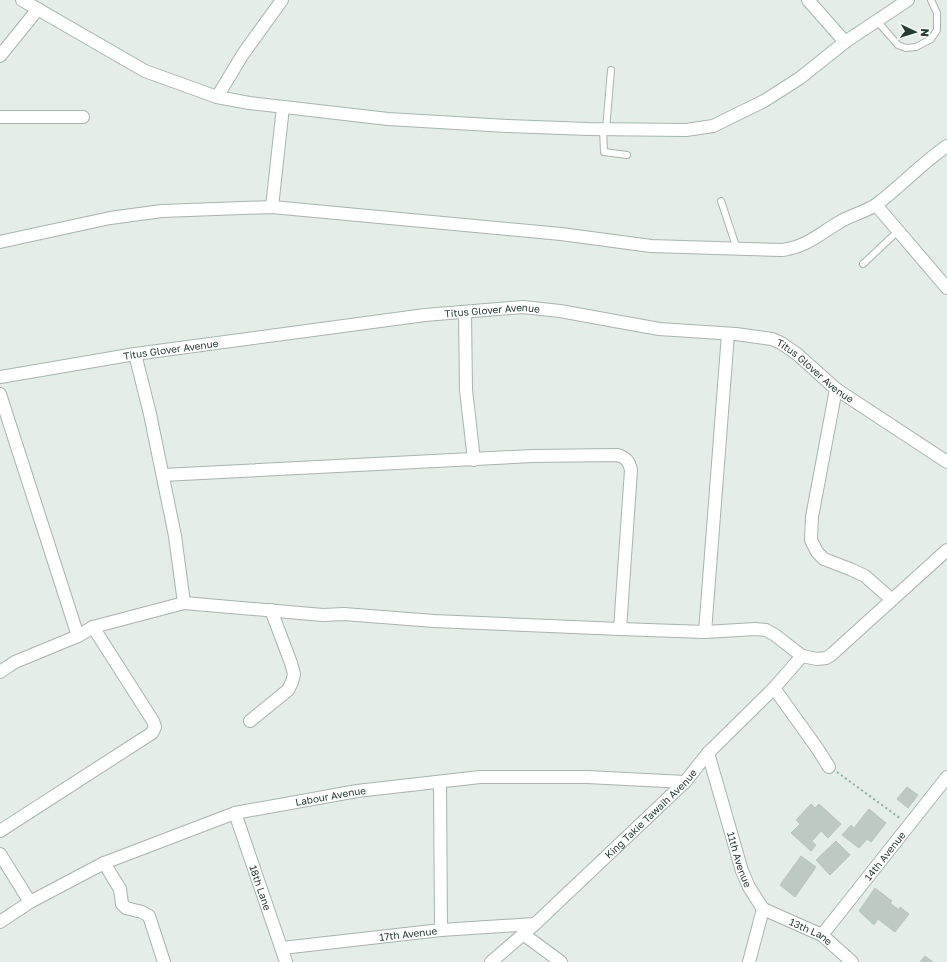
<svg xmlns="http://www.w3.org/2000/svg" width="947" height="962" viewBox="0 0 947 962" font-family="'Golos Text',sans-serif">
<style>
.building{fill:#bccac3;stroke:#b6c6be}
.lines{fill:none;stroke-linecap:round;stroke-linejoin:round}
.lane-casing{stroke:#a7b5ae;stroke-width:8}
.street-casing{stroke:#a7b5ae;stroke-width:14}
.secondary-casing{stroke:#a3b8ae;stroke-width:14}
.path{stroke:#86af9e;stroke-width:2;stroke-dasharray:2 3;stroke-linecap:butt}
.lane{stroke:#fff;stroke-width:6}
.street{stroke:#fff;stroke-width:12}
.secondary{stroke:#fff;stroke-width:12}
.labels{text-anchor:middle;dominant-baseline:central;stroke-width:3;stroke-linejoin:round;paint-order:stroke}
.street-label{font-size:10px;fill:#243d34;stroke:#f4f9f6}
</style>
<rect width="100%" height="100%" fill="#e4ede8"/>
<g class="building">
<path d="M907,787l11,8 -10,13 -11,-9z"/>
<path d="M811,804l4,4 4,-4 22,20 -13,14 -7,-7 -9,10 4,4 -5,6 -20,-18 9,-9 -4,-4z"/>
<path d="M869,809l17,14 -15,19 -4,-3 -8,9 -17,-13 9,-10 3,3z"/>
<path d="M836,841l14,14 -20,20 -14,-15z"/>
<path d="M801,856l15,11 -21,30 -15,-12z"/>
<path d="M875,888l17,13 -2,2 9,7 1,-3 9,7 -14,18 -17,-13 -4,6 -15,-14z"/>
<path d="M925,956l8,6h-13z"/>
</g>
<g class="lines">
<g class="lane-casing">
<g id="lane">
<path d="M877,21l21,24 8,3 10,-1 15,-8 6,-9v-17l-6,-13"/>
<path d="M603,129l1,23 23,3"/>
<path d="M606,129l5,-59"/>
<path d="M721,201l16,48"/>
<path d="M863,264l35,-33"/>
</g>
</g>
<g class="street-casing">
<g id="street">
<path d="M808,0l37,42"/>
<path d="M0,56l38,-47"/>
<path d="M217,97l26,-43 39,-54"/>
<path d="M0,117h83"/>
<path d="M876,205l71,83"/>
<path d="M272,207l11,-100"/>
<path d="M0,242l110,-24 52,-7 110,-4 289,27 90,12 131,4c24,-3 36,-15 56,-27 12,-8 28,-11 39,-19 24,-18 45,-41 70,-58"/>
<path d="M465,312l1,78 8,70"/>
<path d="M135,354l15,60 25,122 9,67"/>
<path id="s1" d="M0,377l135,-23 290,-39 98,-8 37,4 99,18 77,5 36,5 9,4 16,11 39,35 111,73"/>
<path d="M836,389l-24,128 -1,23 6,12 7,7 26,10 15,7 26,23"/>
<path d="M0,394l78,242"/>
<path d="M163,475l369,-19 86,-1c8,3 11,6 13,15l-11,159"/>
<path d="M705,632l23,-298"/>
<path d="M0,672l15,-10 63,-26 15,-9 91,-24 139,12 21,-1 90,7 186,8 85,3 50,-3 11,1 9,5 27,21 15,3 9,-1 5,-3 116,-105"/>
<path d="M774,688l43,60 12,19"/>
<path d="M250,721l38,-31 4,-8 2,-8 -3,-11 -20,-53"/>
<path id="s2" d="M708,753l34,118 7,16 14,22 -14,53"/>
<path d="M440,782l1,148"/>
<path id="s3" d="M235,813l51,149"/>
<path d="M0,831l152,-98 3,-6 -2,-6 -60,-94"/>
<path d="M0,854l30,48"/>
<path d="M104,863l16,26 2,15 4,4 16,4 7,4 15,46"/>
<path id="s4" d="M763,909l59,26 30,27"/>
<path id="s5" d="M0,922l30,-20 74,-39 131,-50 122,-22 123,-14h107l98,5"/>
<path d="M523,934l38,28"/>
<path id="s6" d="M822,935l125,-158"/>
<path id="s7" d="M282,948l159,-18 94,-6"/>
<path id="s8" d="M491,962l44,-38 150,-142 23,-29 66,-65 28,-32"/>
</g>
</g>
<g class="secondary-casing">
<path id="secondary" d="M22,0l123,71 72,26 32,6 139,16 119,7 81,3 98,1 27,-4 51,-25 36,-23 45,-36 63,-42"/>
</g>
<path class="path" d="M837,772l64,47"/>
<use href="#lane" class="lane"/>
<use href="#street" class="street"/>
<use href="#secondary" class="secondary"/>
</g>
<g class="labels">
<g class="street-label">
<text stroke="none"><textPath href="#s1" startOffset="497">Titus Glover Avenue</textPath></text>
<text stroke="none"><textPath href="#s1" startOffset="173">Titus Glover Avenue</textPath></text>
<text stroke="none"><textPath href="#s1" startOffset="833">Titus Glover Avenue</textPath></text>
<text stroke="none"><textPath href="#s5" startOffset="357">Labour Avenue</textPath></text>
<text stroke="none"><textPath href="#s8" startOffset="218">King Takie Tawaih Avenue</textPath></text>
<text stroke="none"><textPath href="#s6" startOffset="101">14th Avenue</textPath></text>
<text stroke="none"><textPath href="#s2" startOffset="111">11th Avenue</textPath></text>
<text stroke="none"><textPath href="#s3" startOffset="79">18th Lane</textPath></text>
<text stroke="none"><textPath href="#s4" startOffset="53">13th Lane</textPath></text>
<text stroke="none"><textPath href="#s7" startOffset="127">17th Avenue</textPath></text>
</g>
</g>
<g transform="translate(915 32) rotate(94)" stroke="#f4f9f6" stroke-width="3" paint-order="stroke">
<path d="M0-3L7 15L0 10L-7 15Z" fill="#243d34"/>
<text y="-6" font-size="11" font-weight="bold" text-anchor="middle" fill="#243d34">N</text>
</g>
</svg>
